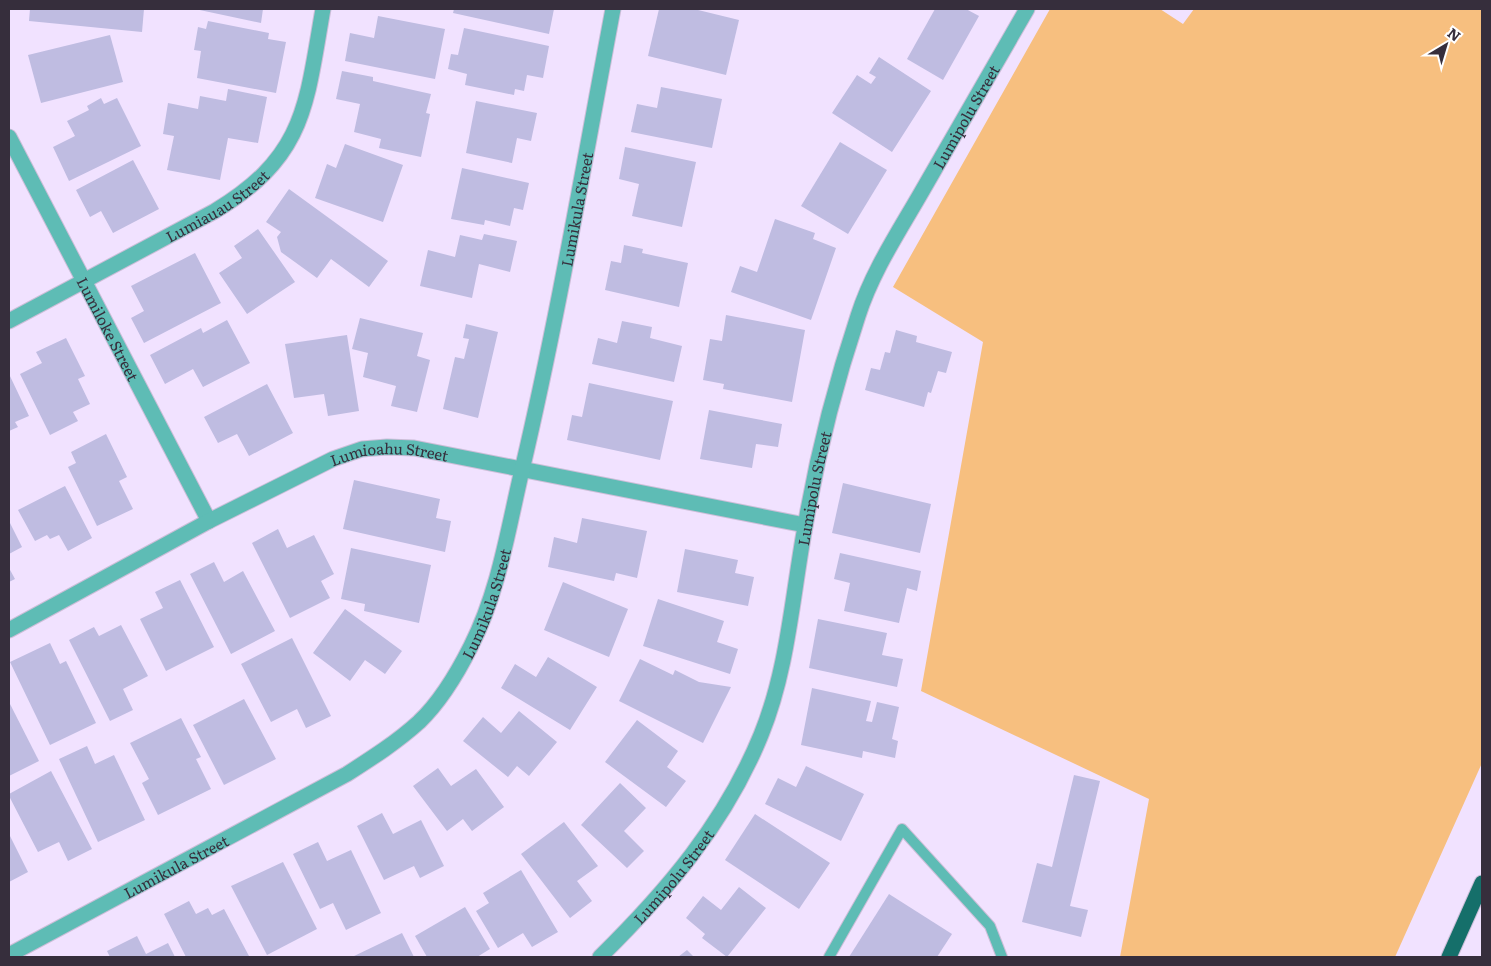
<svg xmlns="http://www.w3.org/2000/svg" width="1491" height="966" viewBox="0 0 1491 966" font-family="Literata,serif">
<style>
.green{fill:#f7bf7f}
.building{fill:#bfbce1}
.lines{fill:none;stroke-linecap:round;stroke-linejoin:round}
.service-casing{stroke:#ccbed8;stroke-width:12}
.minor-casing{stroke:#ccbed8;stroke-width:17}
.tertiary-casing{stroke:#ccbed8;stroke-width:17}
.motorway-casing{stroke:#ccbed8;stroke-width:17}
.service{stroke:#5ebcb5;stroke-width:10}
.minor{stroke:#5ebcb5;stroke-width:15}
.tertiary{stroke:#5ebcb5;stroke-width:15}
.motorway{stroke:#156f6a;stroke-width:15}
.labels{text-anchor:middle;dominant-baseline:central;stroke-width:5;stroke-linejoin:round;paint-order:stroke}
.street-label{font-size:15px;fill:#362e3c;stroke:#fff}
</style>
<rect width="100%" height="100%" fill="#f1e2ff"/>
<path class="green" d="M1050,9h110l23,15 11,-15h288v754l-87,194h-275l29,-158 -228,-108 62,-349 -90,-55z"/>
<g class="building">
<path d="M30,9h114l-2,23 -113,-11z"/>
<path d="M195,9h68l-2,14z"/>
<path d="M454,9h100l-5,25 -96,-21z"/>
<path d="M659,9h35l45,11 -13,55 -78,-19z"/>
<path d="M935,9h31l13,7 -36,64 -36,-21z"/>
<path d="M378,16l67,13 -10,50 -90,-18 5,-28 24,5z"/>
<path d="M208,21l61,12 -1,6 18,3 -10,51 -79,-15 4,-27 -7,-1 4,-23 8,2z"/>
<path d="M464,28l85,18 -6,32 -16,-3 -3,16 -9,-2 -1,6 -49,-10 2,-11 -19,-5 3,-15 7,1z"/>
<path d="M110,35l13,47 -82,21 -13,-48z"/>
<path d="M879,57l52,34 -39,61 -60,-39 25,-38 14,9 5,-7 -7,-4z"/>
<path d="M342,71l31,6v4l58,13 -5,19 4,1 -9,43 -42,-9 2,-9 -27,-7 6,-28 -24,-5z"/>
<path d="M661,87l61,12 -10,49 -81,-16 6,-28 20,4z"/>
<path d="M228,89l39,8 -9,46 -30,-5 -8,42 -53,-10 7,-34 -11,-2 5,-31 30,6 2,-13 26,5z"/>
<path d="M101,98l3,6 13,-6 24,48 -72,35 -16,-34 22,-11 -8,-15 22,-11 -2,-4z"/>
<path d="M476,101l61,12 -6,28 -14,-3 -5,25 -46,-10z"/>
<path d="M840,142l47,28 -39,64 -47,-28z"/>
<path d="M345,144l58,21 -20,57 -68,-24 12,-34 9,4z"/>
<path d="M625,147l71,15 -14,65 -50,-11 7,-32 -20,-5z"/>
<path d="M133,160l26,49 -46,24 -12,-22 -11,6 -14,-27z"/>
<path d="M462,168l67,15 -6,27 -9,-2 -4,18 -25,-6 -1,5 -33,-6z"/>
<path d="M289,189l99,72 -19,26 -38,-28 -14,19 -36,-26 -4,-15 4,-5 -15,-10z"/>
<path d="M775,219l40,14 -2,6 23,9 -25,72 -80,-28 9,-26 17,6z"/>
<path d="M258,229l37,53 -48,32 -28,-41 23,-15 -8,-12z"/>
<path d="M484,234l33,7 -7,31 -31,-8 -7,34 -52,-12 8,-36 27,7 5,-22 22,5z"/>
<path d="M624,245l19,4 -1,4 46,10 -9,44 -74,-17 6,-29 10,2z"/>
<path d="M195,253l26,50 -77,40 -13,-25 13,-7 -13,-25z"/>
<path d="M726,315l79,15 -13,72 -69,-13 1,-5 -21,-4 7,-41 12,2z"/>
<path d="M360,318l63,15 -6,23 13,4 -13,52 -26,-6 5,-20 -33,-9 5,-24 -16,-4z"/>
<path d="M227,320l23,43 -47,24 -10,-18 -28,15 -15,-29 51,-27 2,5z"/>
<path d="M622,321l30,6 -2,11 32,8 -8,36 -82,-18 6,-26 19,5z"/>
<path d="M466,324l32,8 -20,86 -35,-9 12,-52 9,2 5,-20 -6,-1z"/>
<path d="M896,330l21,6 -1,6 36,10 -6,21 -8,-2 -7,22 -3,-1 -4,15 -59,-17 6,-22 9,2 5,-18 5,1z"/>
<path d="M347,335l12,76 -31,5 -4,-22 -30,4 -9,-54z"/>
<path d="M66,338l19,38 -7,3 12,25 -17,8 5,9 -28,14 -30,-61 22,-11 -6,-11z"/>
<path d="M9,374l20,42 -14,6 3,5 -9,4z"/>
<path d="M589,383l84,18 -13,59 -93,-20 5,-25 10,2z"/>
<path d="M267,384l26,49 -44,23 -12,-22 -19,9 -14,-26z"/>
<path d="M709,410l73,14 -4,23 -22,-3 -4,24 -52,-9z"/>
<path d="M106,434l21,43 -8,4 14,28 -36,17 -29,-59 8,-4 -5,-11z"/>
<path d="M354,480l86,19 -4,19 15,3 -6,31 -102,-23z"/>
<path d="M843,483l88,21 -11,49 -88,-20z"/>
<path d="M65,486l27,52 -24,13 -9,-16 -9,4 -3,-4 -12,6 -17,-31z"/>
<path d="M582,518l65,13 -10,47 -21,-5 -2,8 -66,-14 6,-30 23,6z"/>
<path d="M9,521l13,26 -13,7z"/>
<path d="M278,529l9,19 27,-13 20,39 -13,7 9,17 -40,20 -38,-75z"/>
<path d="M351,548l80,17 -12,58 -55,-12 1,-7 -24,-5z"/>
<path d="M685,549l53,11 -3,13 19,4 -6,29 -71,-14z"/>
<path d="M840,553l81,18 -4,20 -10,-3 -8,35 -55,-12 6,-28 -16,-4z"/>
<path d="M214,562l10,20 19,-11 32,60 -44,23 -41,-80z"/>
<path d="M9,568l6,11 -6,3z"/>
<path d="M180,580l34,67 -48,24 -26,-52 23,-11 -8,-16z"/>
<path d="M563,582l65,27 -19,48 -65,-27z"/>
<path d="M658,599l66,22 -7,21 21,7 -8,25 -87,-28z"/>
<path d="M345,609l57,42 -17,23 -20,-14 -15,21 -37,-28z"/>
<path d="M818,619l69,14 -5,22 21,4 -6,28 -88,-19z"/>
<path d="M121,625l27,51 -25,13 10,21 -23,11 -41,-81 25,-13 5,9z"/>
<path d="M292,638l39,78 -25,12 -9,-19 -26,13 -30,-58z"/>
<path d="M50,643l10,21 6,-3 30,62 -46,22 -40,-83z"/>
<path d="M548,657l49,30 -27,43 -69,-42 14,-24 21,13z"/>
<path d="M640,659l33,16 2,-5 24,12 32,5 -28,56 -84,-42z"/>
<path d="M812,688l59,13 -5,20 6,1 5,-20 22,5 -7,32 6,2 -3,17 -32,-7 -1,7 -61,-13z"/>
<path d="M244,699l32,60 -52,26 -31,-60z"/>
<path d="M9,702l30,59 -30,15z"/>
<path d="M519,711l38,31 -28,34 -12,-10 -9,11 -45,-36 20,-24 18,16z"/>
<path d="M181,718l20,39 -5,2 15,30 -53,26 -16,-32 7,-4 -19,-36z"/>
<path d="M637,720l41,31 -11,16 19,14 -20,26 -61,-45z"/>
<path d="M87,746l8,18 19,-9 31,65 -47,22 -39,-83z"/>
<path d="M806,766l58,28 -23,47 -76,-37 13,-26 18,9z"/>
<path d="M438,768l13,18 25,-17 28,38 -32,24 -9,-12 -16,12 -34,-45z"/>
<path d="M51,771l41,78 -24,12 -9,-19 -21,10 -29,-56v-2z"/>
<path d="M1074,775l26,6 -30,125 18,4 -7,27 -59,-15 15,-59 15,4z"/>
<path d="M620,783l26,25 -22,23 20,20 -17,17 -46,-43z"/>
<path d="M382,813l11,21 28,-14 23,46 -24,12 -6,-12 -30,14 -27,-54z"/>
<path d="M755,814l75,49 -31,46 -74,-49z"/>
<path d="M564,822l34,44 -21,15 15,20 -22,17 -49,-64z"/>
<path d="M9,834l19,38 -19,10z"/>
<path d="M318,842l9,19 24,-11 30,63 -35,17 -13,-27 -13,6 -27,-55z"/>
<path d="M283,862l34,67 -50,26 -36,-69z"/>
<path d="M521,870l37,62 -26,15 -9,-14 -25,15 -22,-37 13,-8 -6,-10z"/>
<path d="M739,887l27,21 -39,49 -25,-19 3,-4 -19,-16 17,-22 18,14z"/>
<path d="M889,894l63,40 -15,23h-88z"/>
<path d="M189,901l7,13 12,-6 4,7 12,-6 25,47 -63,1 -22,-43z"/>
<path d="M465,907l25,42 -13,8h-50l-12,-21z"/>
<path d="M402,933l12,24h-62z"/>
<path d="M137,936l9,18 22,-11 7,14h-65l-3,-6z"/>
<path d="M687,950l7,7h-16z"/>
</g>
<g class="lines">
<g class="service-casing">
<path id="service" d="M829,957l73,-128 88,97 12,31"/>
</g>
<g class="minor-casing">
<g id="minor">
<path id="s1" d="M9,137l200,384"/>
<path id="s2" d="M9,630l200,-109 124,-62 29,-10 25,-2 27,1 391,77"/>
<path id="s3" d="M9,955l338,-181c25,-16 50,-32 72,-52 21,-20 39,-50 52,-76 28,-55 37,-117 51,-176 36,-153 62,-307 91,-461"/>
<path id="s4" d="M600,957c67,-66 125,-134 161,-222 27,-66 31,-138 44,-208 12,-71 30,-142 53,-211 14,-44 40,-83 63,-123 35,-61 71,-123 106,-184"/>
</g>
</g>
<g class="tertiary-casing">
<g id="tertiary">
<path id="s5" d="M9,321l206,-110c91,-55 91,-106 108,-202"/>
</g>
</g>
<g class="motorway-casing">
<path id="motorway" d="M1449,957l33,-74"/>
</g>
<use href="#service" class="service"/>
<use href="#minor" class="minor"/>
<use href="#tertiary" class="tertiary"/>
<use href="#motorway" class="motorway"/>
</g>
<g class="labels">
<g class="street-label">
<text stroke="none"><textPath href="#s4" startOffset="934">Lumipolu Street</textPath></text>
<text stroke="none"><textPath href="#s5" startOffset="238">Lumiauau Street</textPath></text>
<text stroke="none"><textPath href="#s3" startOffset="1015">Lumikula Street</textPath></text>
<text stroke="none"><textPath href="#s1" startOffset="216">Lumiloke Street</textPath></text>
<text stroke="none"><textPath href="#s2" startOffset="424">Lumioahu Street</textPath></text>
<text stroke="none"><textPath href="#s4" startOffset="529">Lumipolu Street</textPath></text>
<text stroke="none"><textPath href="#s3" startOffset="610">Lumikula Street</textPath></text>
<text stroke="none"><textPath href="#s3" startOffset="189">Lumikula Street</textPath></text>
<text stroke="none"><textPath href="#s4" startOffset="109">Lumipolu Street</textPath></text>
</g>
</g>
<rect width="1491" height="966" fill="none" stroke="#362e3c" stroke-width="20"/>
<g transform="translate(1446 45) rotate(38)" stroke="#ffffff" stroke-width="4" paint-order="stroke">
<path d="M0-4L9 19L0 12L-9 19Z" fill="#362e3c"/>
<text y="-8" font-size="14" font-weight="bold" text-anchor="middle" fill="#362e3c">N</text>
</g>
</svg>
